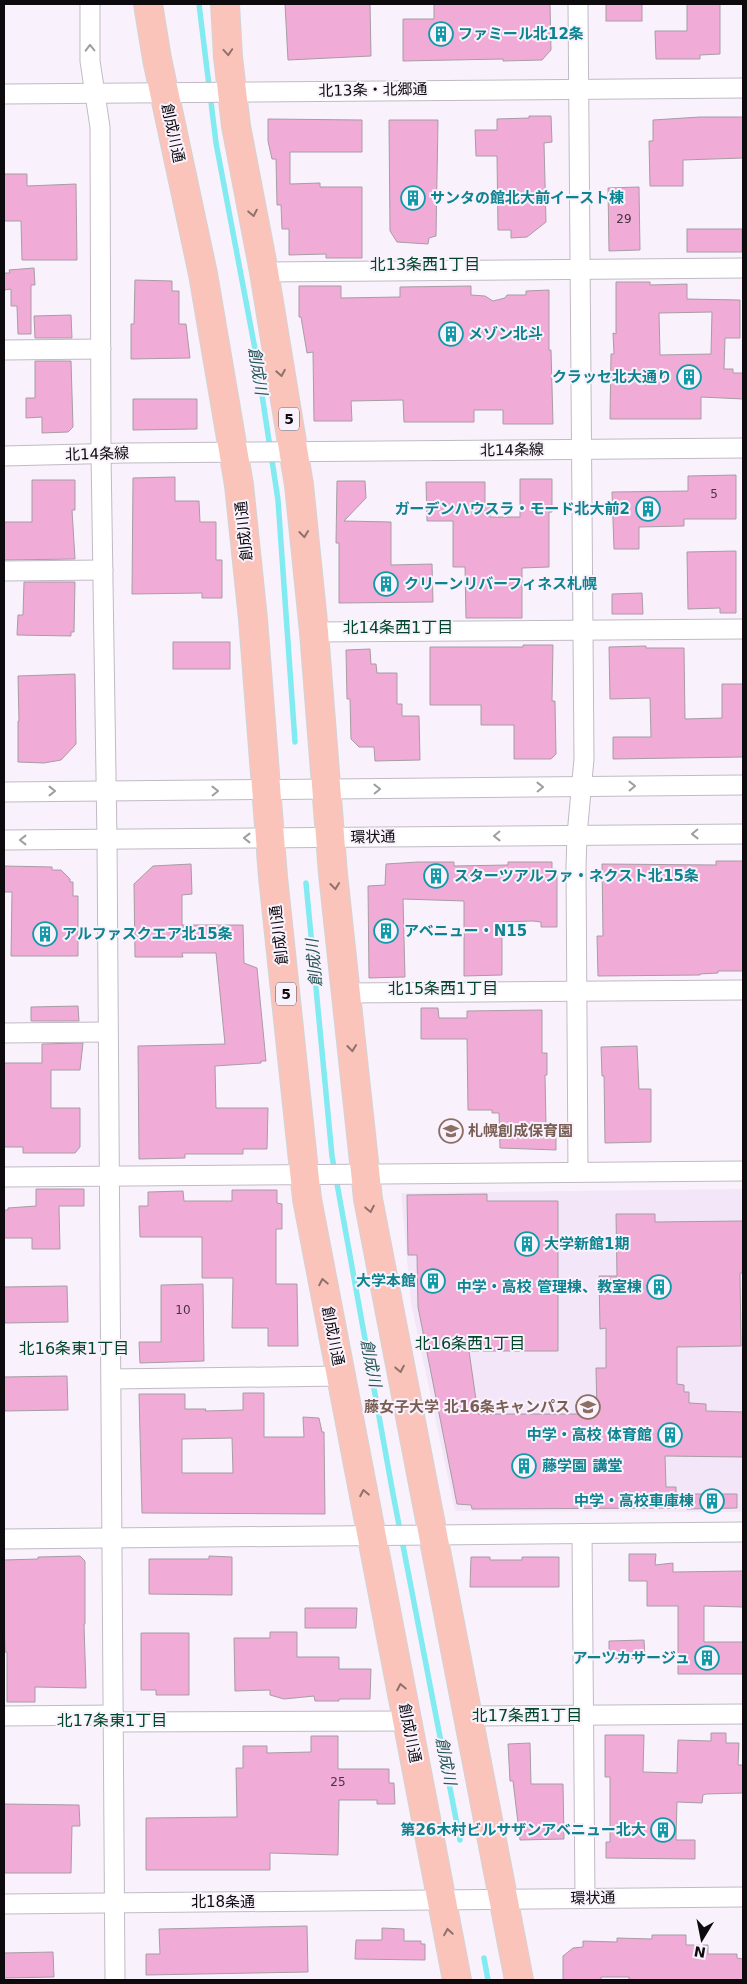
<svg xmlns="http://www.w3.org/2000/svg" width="747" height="1984" viewBox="0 0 747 1984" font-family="'DejaVu Sans','Noto Sans JP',sans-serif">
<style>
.built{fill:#f2e6f8}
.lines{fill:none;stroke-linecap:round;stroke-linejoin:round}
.stream{stroke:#81ebf1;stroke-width:5.5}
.building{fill:#f1abd7;stroke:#a89ca3;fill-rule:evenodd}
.minor-casing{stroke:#c1bac4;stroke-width:21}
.highway-casing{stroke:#d3d3d4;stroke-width:30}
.minor{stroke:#fff;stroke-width:19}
.highway{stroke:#fbc4ba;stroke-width:28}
.oneway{stroke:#9e9d9f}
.oneway2{stroke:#90716d}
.labels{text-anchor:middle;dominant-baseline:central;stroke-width:4;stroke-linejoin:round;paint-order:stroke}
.number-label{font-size:12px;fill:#463340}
.shield{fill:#f9f2fd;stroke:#545056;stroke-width:1}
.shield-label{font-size:14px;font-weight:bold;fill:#0d0b0e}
.culture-label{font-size:15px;font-weight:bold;fill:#0d838f;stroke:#f9f2fd;text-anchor:start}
.street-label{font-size:15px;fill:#0d0b0e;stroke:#f9f2fd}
.education-label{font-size:15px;font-weight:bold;fill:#785e54;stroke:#f9f2fd;text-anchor:start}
.neighbourhood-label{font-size:16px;fill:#014629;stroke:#f9f2fd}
.water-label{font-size:16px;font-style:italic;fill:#28575a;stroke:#f9f2fd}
</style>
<rect width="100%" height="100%" fill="#f9f2fd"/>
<path class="built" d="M743,1189v323l-288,-1 -44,-208 -10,-110z"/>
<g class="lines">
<g class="stream">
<path d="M199,4l17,139 39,206 23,151 17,242"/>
<path d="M306,883l26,273 61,338 67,346"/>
<path d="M484,1958l4,22"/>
</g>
</g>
<g class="building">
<path d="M285,4h85l1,52 -83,4z"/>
<path d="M434,4h116l1,46 -9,10 -39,1v-2l-100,2v-42h31z"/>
<rect x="606" y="4" width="36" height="17"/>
<path d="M687,4h33v50l-20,1v4h-44l-1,-28h32z"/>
<path d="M529,116h22l1,26 -8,1 2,79 -19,15 -16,1v-8h-13l-1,-74h-21l-1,-26h22v-11l32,-1z"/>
<path d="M700,117h43v41l-60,2v26h-33l-1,-45h4v-21z"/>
<path d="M268,119l94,1v32h-72v32l30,-1v4h42v71h-36v-4l-37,1v-26h-7l-1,-24h-4l-1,-46h-4l-4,-18z"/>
<path d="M389,120h49l-2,116 -7,2 -1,6 -31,-2 -7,-11z"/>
<path d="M4,174h23v12l49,-2 1,76h-55l-1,-39h-17z"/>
<path d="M639,187l1,63 -31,1 -1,-63z"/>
<rect x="687" y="229" width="55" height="23"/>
<path d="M34,268l1,17h-4v49h-13l-1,-28h-6v-17l-7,1v-17h6l-1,-3z"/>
<path d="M135,280l37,1v10h7v33h7l4,34 -59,1v-35h3z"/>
<path d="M616,282h34v3l37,-1v15l53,1v38h-15l-1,31h9v4h10v26l-42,-2v22h-91l1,-65h3l-1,-21 3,1zM712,312l-1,42 -51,1 -1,-42z"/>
<path d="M299,286h42v12l59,-1v-10l71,-1v9l14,1 8,5 12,-3 2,-3h19v-4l23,-1v60h2l2,74h-50v-14h-29v12h-70l-1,-22 -52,1 1,20h-38l-1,-69 -6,1 -6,-36h-2z"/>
<path d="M71,315l1,23h-37l-1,-22z"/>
<path d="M35,361h36l2,66 -5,5 -26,1v-16l-16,1v-20h9z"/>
<path d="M133,399h64v30l-64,1z"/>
<path d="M736,475v44h-52v7l-45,1v22h-25l-2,-57 76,-1v-15z"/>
<path d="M175,477v24h24l1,21h16v38h6v38h-20v-5l-70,1 1,-116z"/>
<path d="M520,479h32v33h-3v55l-27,1v50h-56l-1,-51h-12v-46h-26l-1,-39h59v23h5v12h30z"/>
<path d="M32,480h43v30h-3l3,49 -71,1v-38h28z"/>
<path d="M337,481h28l1,17 -22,23 47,1v43l41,-1 1,38 -94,1v-60h-3z"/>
<path d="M736,551v62h-16v-5l-32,1 -1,-57z"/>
<path d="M24,582h51l-1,50h-3v4l-54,-1 1,-20h5z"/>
<path d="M642,593l1,21h-31v-20z"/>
<rect x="173" y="642" width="57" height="27"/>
<path d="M523,645h30l-1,56h3l1,53 -5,5h-37v-34h-33v-20h-51v-58h93z"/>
<path d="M646,646v2h38l1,71 37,-1v-34h21v73l-130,2v-22h38l-1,-39 -40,1 -1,-52z"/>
<path d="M370,649l1,15h5l1,9h20v31h5v12h17l1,44 -45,1 -1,-14h-15l-8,-8 -1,-40h-3l-1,-49z"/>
<path d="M75,674l1,70 -15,16 -17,3 -26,-1v-41h1l-1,-45z"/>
<path d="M716,861h27v110h-25v2l-18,1v1l-102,1 -1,-40h6l-1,-72 114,1z"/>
<path d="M418,862h36v4l54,-1v-3h44v7h5v58h-16v-5l-8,-1 -31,1v53l-38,1v-75l-61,-2 2,78 -36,1 -1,-92 17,-1 1,-21z"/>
<path d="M191,864l1,30 -10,1v30h61l1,38 13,5 9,93h-5v2l-46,3 1,42h52l-1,41h-24v5h-58v4l-46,1 -1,-113 87,-2 -9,-91h-34l1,4h-48l-1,-73 19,-18z"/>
<path d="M4,866l48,1v3h9l9,9v3h3v14h5v60h-67l1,-64h-8z"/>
<path d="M78,1006l1,15h-48v-14z"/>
<path d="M421,1008h17l1,10h28v-7l75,-1v43h5v22h-2l1,50 10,1v24l-56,-2 -1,-35h-7v-3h-24l-1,-71h-46z"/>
<path d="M83,1043l-3,27h-29v38h29v39l-5,6h-52v-6h-19v-84h38v-19z"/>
<path d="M637,1046l2,43h12v53l-46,1 -1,-67h-2l-1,-29z"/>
<path d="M36,1189h48v17h-25l1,43h-28v-11h-28v-28h4v-2l28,-2z"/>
<path d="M232,1190h45v13l5,1v25h-6v55h21l1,62h-30v-18h-36l1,-50h-31v-41h-62l-1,-31h9v-14l35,-1 1,10h48z"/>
<path d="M487,1194v7h71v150h-89l9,63h119l-1,-46h10v-40l-6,1 -1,-53h18l-1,-62h39v8l88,-1v52h-3l1,73 -64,1v37l7,1v7h5v11l17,1v7l37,1v45l-78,-1 1,31h10v21l-204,1 -1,-4 -14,-1 -39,-197 -1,-52h-9l-1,-60z"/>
<path d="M203,1284l1,77 -64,2 -1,-21h22v-57z"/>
<path d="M67,1286l1,36 -64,1v-36z"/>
<path d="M67,1376l1,34 -64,1v-34z"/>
<path d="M243,1393h21v44h40l-1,-20 16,1 3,14h2l1,82 -183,-1 -3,-119h46v15h21l-1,2 38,-1zM232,1438l1,35h-51v-34z"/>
<path d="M687,1494h50v14l-50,1z"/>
<path d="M629,1554h27l-1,11 18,-2v9l70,-1v36l-39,-1v36h39v32h-65v-68h-31v-25h-18z"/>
<path d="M80,1556l5,5v63h-1l2,64 -51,-1v15h-28v-50h-2l-1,-32v-60l34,-1v-2z"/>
<path d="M209,1556l23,1v38l-83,-1v-35h60z"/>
<path d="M471,1557h19v3h32v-3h37v30h-89z"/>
<path d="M305,1608h52l-1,20h-51z"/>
<path d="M270,1632h27v25h42v12h32l-1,30h-31v2h-24l-1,-5 -30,3 -14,-4v-5l-35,1 -1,-53h36z"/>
<path d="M141,1633h48v62h-33v-5h-15z"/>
<path d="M644,1640l1,18 -36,1v-18z"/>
<path d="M711,1733h15v10h13l-1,22h5v28l-37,1 -3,1 -1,8 -25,-1 -1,38h19v19l-89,-1v-16h4v-65h-5v-42h39l-1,37 34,1 1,-33 33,1z"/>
<path d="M311,1736h27v33h51v14h5l1,21h-18v-4h-38l-1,55 -68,-2v17h-124v-52l91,-1 -1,-49h7v-22h24v7l44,-1z"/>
<path d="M530,1743l1,41h32l1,55 -44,1 -7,-59h-3l-2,-37z"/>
<path d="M4,1804l75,1 1,21h-8l-1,47h-67z"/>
<path d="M307,1926l1,46 -162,3v-21h14l-1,-25z"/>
<path d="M382,1928l22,1v12h17v3h4v16l-70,-1 1,-19h26z"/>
<path d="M652,1935h34v10h22v9h29v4l6,1v21h-114v-3h-28v3h-38v-24l10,-8 10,-1v-6l34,1v-4l35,1z"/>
<path d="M53,1952l1,25 -50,1v-25z"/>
</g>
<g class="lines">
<g class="minor-casing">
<g id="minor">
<path d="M90,4v57l10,66 1,327 6,386 8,1140"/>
<path d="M4,94l739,-6"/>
<path d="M264,272l479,-4"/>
<path d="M4,350l97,-1"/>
<path d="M4,456l120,-3 619,-5"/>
<path d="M4,571l99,-1"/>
<path d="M314,632l429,-3"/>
<path d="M4,792l739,-7"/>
<path d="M4,840l739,-6"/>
<path d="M346,993l397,-3"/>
<path d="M4,1033l104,-1"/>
<path d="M578,1172l-2,-305 1,-32 7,-76 -6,-755"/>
<path d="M4,1177l739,-6"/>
<path d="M111,1379l230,-3"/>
<path d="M582,1534l3,364"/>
<path d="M4,1539l739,-7"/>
<path d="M4,1716l110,-1"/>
<path d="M468,1716l275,-2"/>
<path d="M115,1722l293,-1"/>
<path d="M4,1904l739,-7"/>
</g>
</g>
<g class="highway-casing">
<g id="highway">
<path d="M148,4l9,55 46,215 36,211 14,134 20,258 34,322 150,781"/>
<path d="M225,4l3,53 8,69 28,146 35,213 15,147 19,242 35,325 151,781"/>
</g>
</g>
<use href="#minor" class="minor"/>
<use href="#highway" class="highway"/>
</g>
<defs><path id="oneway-chevron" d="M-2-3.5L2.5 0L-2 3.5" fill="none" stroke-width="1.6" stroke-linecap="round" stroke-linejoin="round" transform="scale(1.25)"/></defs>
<g class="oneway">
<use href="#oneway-chevron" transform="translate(90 48) rotate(-91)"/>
<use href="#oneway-chevron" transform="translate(632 786) rotate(-1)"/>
<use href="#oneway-chevron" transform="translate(540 787) rotate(-1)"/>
<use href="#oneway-chevron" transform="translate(377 789) rotate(-1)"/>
<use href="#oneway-chevron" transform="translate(52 791)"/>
<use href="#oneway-chevron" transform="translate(215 791) rotate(-1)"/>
<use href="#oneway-chevron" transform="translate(695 834) rotate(179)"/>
<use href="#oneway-chevron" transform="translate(497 836) rotate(179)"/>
<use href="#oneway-chevron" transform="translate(247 838) rotate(180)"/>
<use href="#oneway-chevron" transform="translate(23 840) rotate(180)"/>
</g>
<g class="oneway2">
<use href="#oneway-chevron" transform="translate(228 52) rotate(86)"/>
<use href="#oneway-chevron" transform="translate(253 213) rotate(79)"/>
<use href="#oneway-chevron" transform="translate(281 373) rotate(80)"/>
<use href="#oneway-chevron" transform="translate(304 534) rotate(84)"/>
<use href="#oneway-chevron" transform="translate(335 886) rotate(84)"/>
<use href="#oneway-chevron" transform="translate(352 1048) rotate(84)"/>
<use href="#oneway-chevron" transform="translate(370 1209) rotate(79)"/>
<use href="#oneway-chevron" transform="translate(323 1282) rotate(-101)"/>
<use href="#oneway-chevron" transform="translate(400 1369) rotate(79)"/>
<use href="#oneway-chevron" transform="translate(364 1493) rotate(-101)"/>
<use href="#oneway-chevron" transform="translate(401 1687) rotate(-101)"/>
<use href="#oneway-chevron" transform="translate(448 1932) rotate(-99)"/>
</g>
<defs>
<g id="building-ring" transform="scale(1.25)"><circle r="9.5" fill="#f9f2fd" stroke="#0f9aa8" stroke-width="1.5"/><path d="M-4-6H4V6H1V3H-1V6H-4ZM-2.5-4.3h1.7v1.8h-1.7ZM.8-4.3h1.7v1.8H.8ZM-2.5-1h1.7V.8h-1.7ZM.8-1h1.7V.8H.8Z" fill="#0f9aa8"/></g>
<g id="school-ring" transform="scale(1.25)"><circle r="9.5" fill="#f9f2fd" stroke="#8d6e63" stroke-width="1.5"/><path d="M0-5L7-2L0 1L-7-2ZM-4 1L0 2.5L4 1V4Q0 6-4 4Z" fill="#8d6e63"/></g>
<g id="university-ring" transform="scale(1.25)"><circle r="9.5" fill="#f9f2fd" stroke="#8d6e63" stroke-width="1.5"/><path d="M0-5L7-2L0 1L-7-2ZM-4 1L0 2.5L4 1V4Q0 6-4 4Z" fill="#8d6e63"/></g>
</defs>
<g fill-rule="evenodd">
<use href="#building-ring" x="441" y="34"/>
<use href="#building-ring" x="413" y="198"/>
<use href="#building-ring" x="451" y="334"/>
<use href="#building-ring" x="689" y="377"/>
<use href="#building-ring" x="648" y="509"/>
<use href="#building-ring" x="386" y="584"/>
<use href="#building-ring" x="436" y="876"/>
<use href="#building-ring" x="386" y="931"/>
<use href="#building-ring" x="45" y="934"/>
<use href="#school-ring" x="451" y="1131"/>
<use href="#building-ring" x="527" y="1244"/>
<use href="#building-ring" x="433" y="1281"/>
<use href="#building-ring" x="659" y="1287"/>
<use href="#university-ring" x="588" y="1407"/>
<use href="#building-ring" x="670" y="1435"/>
<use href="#building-ring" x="524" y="1466"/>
<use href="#building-ring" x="712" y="1501"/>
<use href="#building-ring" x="707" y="1658"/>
<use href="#building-ring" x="663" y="1830"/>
</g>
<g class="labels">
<g class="number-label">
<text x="624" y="219">29</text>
<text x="714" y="494">5</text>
<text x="183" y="1310">10</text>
<text x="338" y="1782">25</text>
</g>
<g class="shield">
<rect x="279" y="407.5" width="20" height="23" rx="4"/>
<rect x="276" y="982.5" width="20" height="23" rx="4"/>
</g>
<g class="shield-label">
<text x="289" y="419">5</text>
<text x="286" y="994">5</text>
</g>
<g class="culture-label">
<text x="458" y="34">ファミール北12条</text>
<text x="430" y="198">サンタの館北大前イースト棟</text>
<text x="468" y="334">メゾン北斗</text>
<text x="672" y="377" text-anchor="end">クラッセ北大通り</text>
<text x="630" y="509" text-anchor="end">ガーデンハウスラ・モード北大前2</text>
<text x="404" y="584">クリーンリバーフィネス札幌</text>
<text x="454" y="876">スターツアルファ・ネクスト北15条</text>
<text x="404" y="931">アベニュー・N15</text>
<text x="62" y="934">アルファスクエア北15条</text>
<text x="544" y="1244">大学新館1期</text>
<text x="416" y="1281" text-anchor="end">大学本館</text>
<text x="642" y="1287" text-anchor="end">中学・高校 管理棟、教室棟</text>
<text x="652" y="1435" text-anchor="end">中学・高校 体育館</text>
<text x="542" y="1466">藤学園 講堂</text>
<text x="694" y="1501" text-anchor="end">中学・高校車庫棟</text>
<text x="690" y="1658" text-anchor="end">アーツカサージュ</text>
<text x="646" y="1830" text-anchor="end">第26木村ビルサザンアベニュー北大</text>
</g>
<g class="street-label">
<text transform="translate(373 90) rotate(-1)">北13条・北郷通</text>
<text transform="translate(173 133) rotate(78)">創成川通</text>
<text transform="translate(512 450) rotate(-1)">北14条線</text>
<text transform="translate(97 454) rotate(-2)">北14条線</text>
<text transform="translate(244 531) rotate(-96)">創成川通</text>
<text transform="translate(373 837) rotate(-1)">環状通</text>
<text transform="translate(279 935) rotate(-97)">創成川通</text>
<text transform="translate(333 1336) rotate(79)">創成川通</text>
<text transform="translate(410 1733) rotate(79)">創成川通</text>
<text transform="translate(593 1898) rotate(-1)">環状通</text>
<text x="223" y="1902">北18条通</text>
</g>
<g class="education-label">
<text x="468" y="1131">札幌創成保育園</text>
<text x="570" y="1407" text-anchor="end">藤女子大学 北16条キャンパス</text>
</g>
<g class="neighbourhood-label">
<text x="425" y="264">北13条西1丁目</text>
<text x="398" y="627">北14条西1丁目</text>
<text x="443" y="988">北15条西1丁目</text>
<text x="470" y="1343">北16条西1丁目</text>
<text x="74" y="1348">北16条東1丁目</text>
<text x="527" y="1715">北17条西1丁目</text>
<text x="112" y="1720">北17条東1丁目</text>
</g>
<g class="water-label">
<text transform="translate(258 371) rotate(81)">創成川</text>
<text transform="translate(314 963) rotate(-95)">創成川</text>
<text transform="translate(371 1363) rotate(79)">創成川</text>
<text transform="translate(446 1761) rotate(79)">創成川</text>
</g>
</g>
<rect width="747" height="1984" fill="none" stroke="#0d0b0e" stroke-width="10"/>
<g transform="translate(702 1939) rotate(190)" stroke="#f9f2fd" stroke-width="4" paint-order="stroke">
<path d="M0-4L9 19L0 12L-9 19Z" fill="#0d0b0e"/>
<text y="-8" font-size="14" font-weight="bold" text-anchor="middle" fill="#0d0b0e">N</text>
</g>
</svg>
